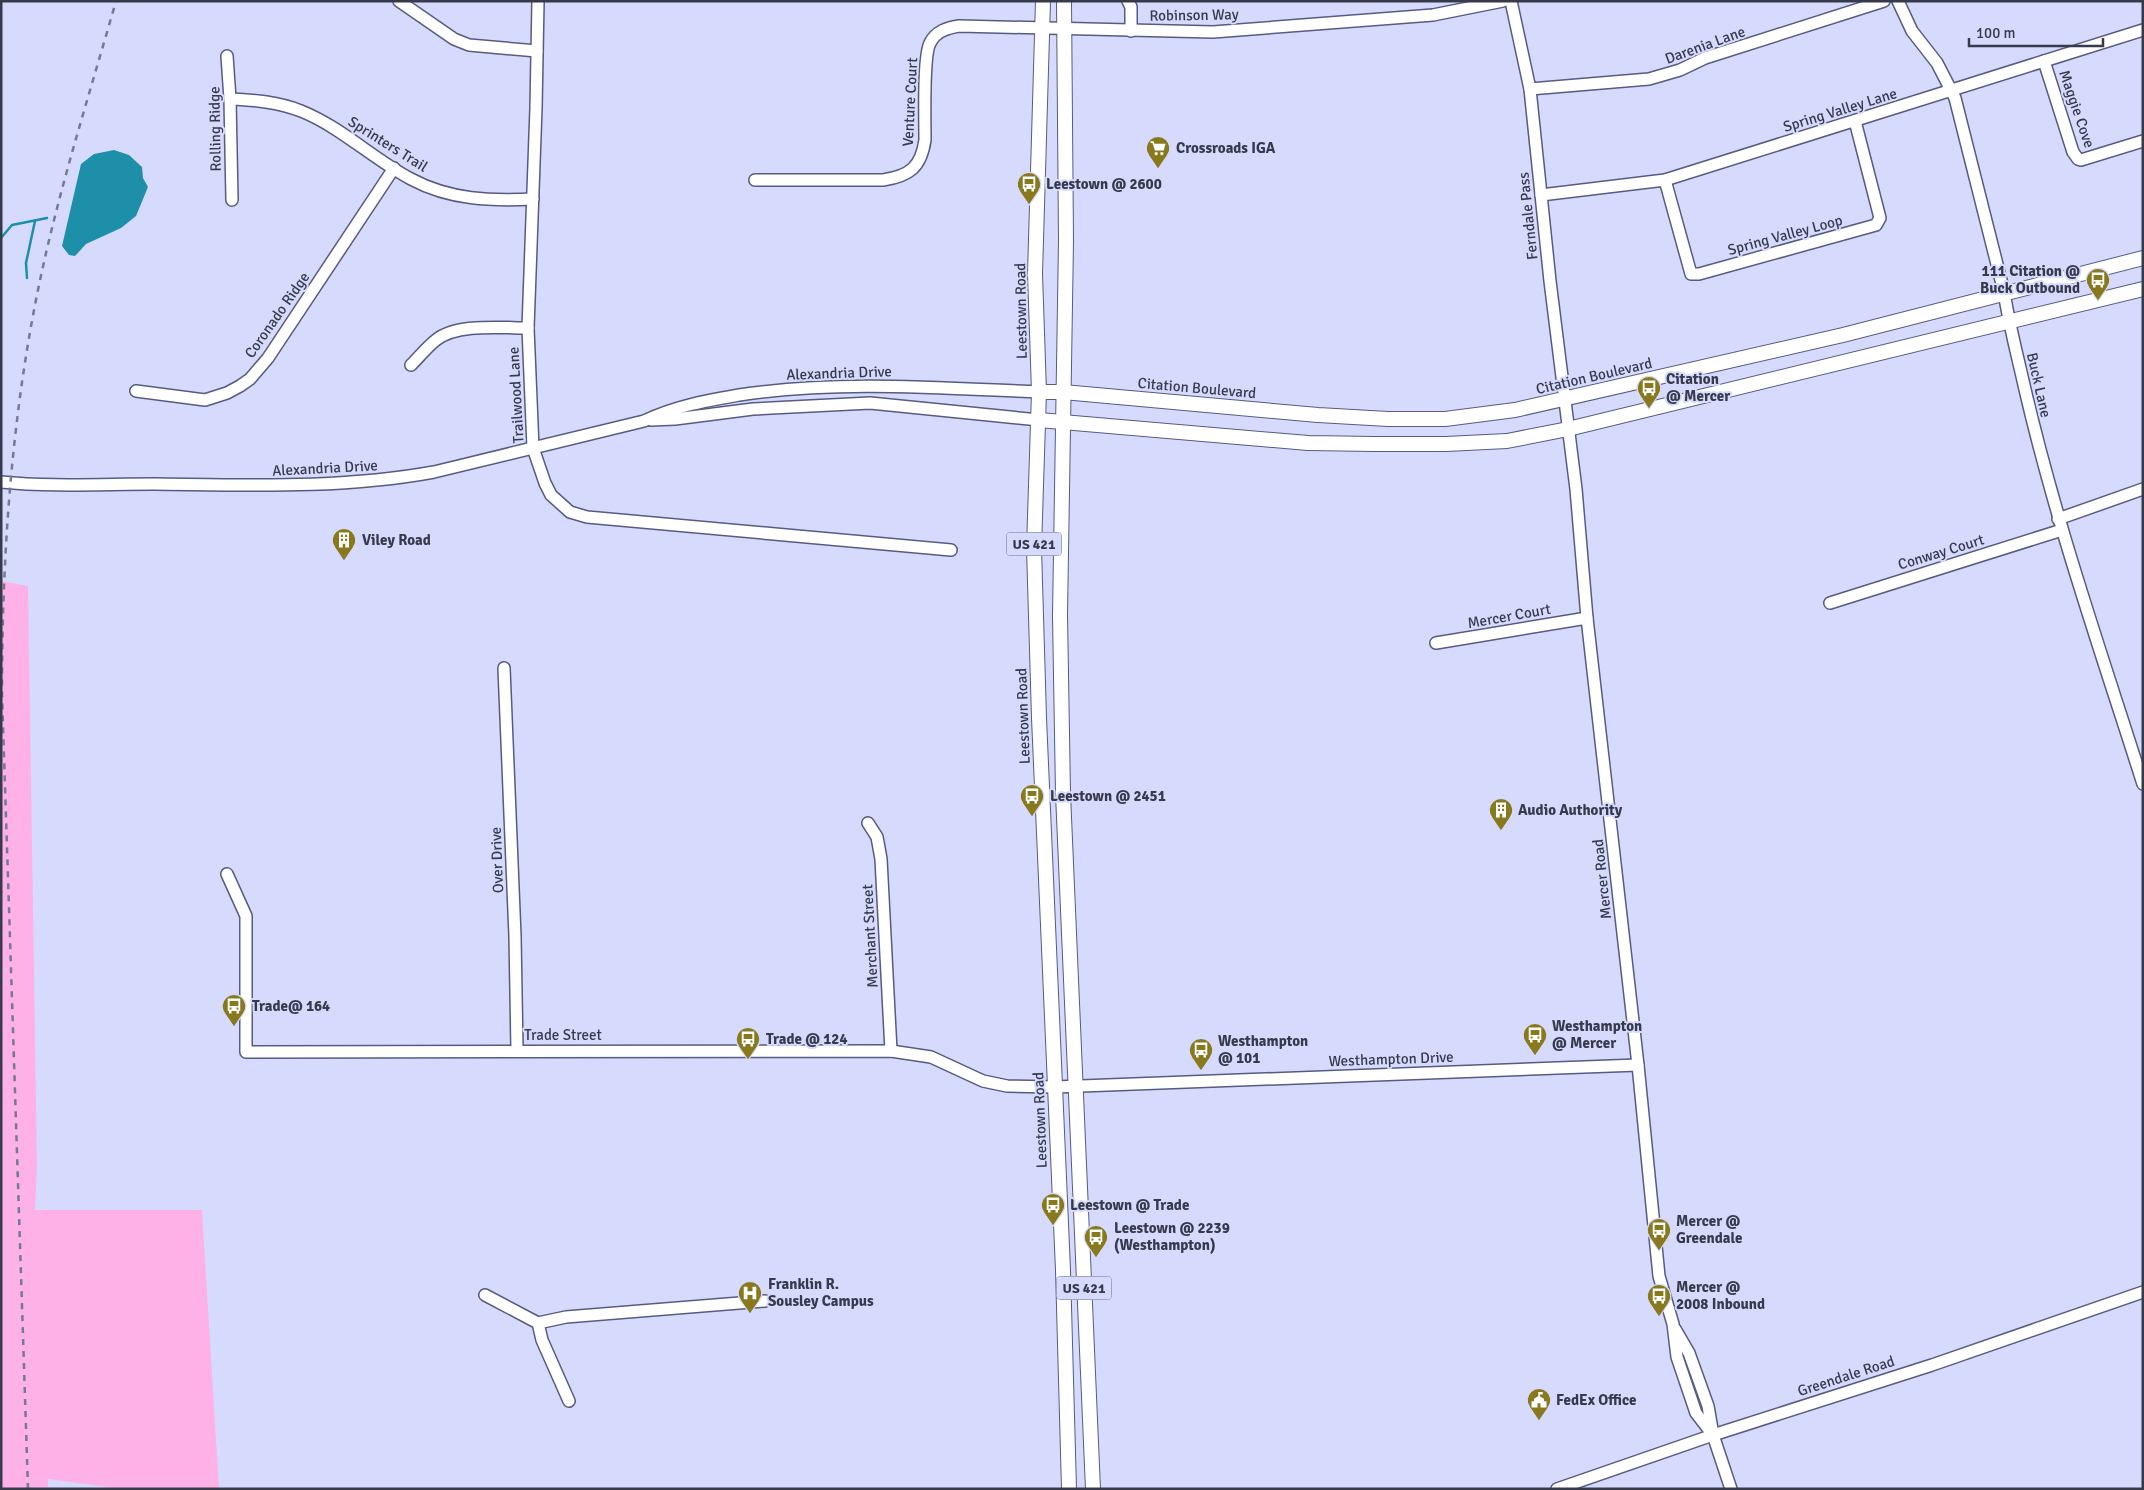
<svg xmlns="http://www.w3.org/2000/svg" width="2144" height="1490" viewBox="0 0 2144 1490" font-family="Signika,sans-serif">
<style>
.green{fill:#feb1e7}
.water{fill:#1d8fa9}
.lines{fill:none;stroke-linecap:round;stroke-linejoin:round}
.stream{stroke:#1d8fa9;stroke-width:2.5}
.minor-casing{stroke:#565b81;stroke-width:14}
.major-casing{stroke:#565b81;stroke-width:16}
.minor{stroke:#fff;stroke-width:11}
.major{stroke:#fff;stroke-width:14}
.rail{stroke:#757991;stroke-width:2.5;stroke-dasharray:6 6;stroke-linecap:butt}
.labels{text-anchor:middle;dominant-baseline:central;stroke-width:4;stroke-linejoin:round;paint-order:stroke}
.shield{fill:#d6dbfe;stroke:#676a81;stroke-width:1}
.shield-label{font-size:14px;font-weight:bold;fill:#373a4b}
.street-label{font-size:15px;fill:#373a4b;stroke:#d6dbfe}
.poi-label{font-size:15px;font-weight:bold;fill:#373a4b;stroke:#d6dbfe;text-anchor:start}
</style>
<rect width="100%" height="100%" fill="#d6dbfe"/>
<path class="green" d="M1,581l27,5 9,579 -2,45h167l17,279h-97l-74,-10v10h-47z"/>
<path class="water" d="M114,150l15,5 13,12 1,11 5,9 -12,29 -15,12 -35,16 -11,12 -6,-1 -7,-9 19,-82 13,-10z"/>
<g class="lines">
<g class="stream">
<path d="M1,238l11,-13 35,-7"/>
<path d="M27,278l-1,-15 9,-42"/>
</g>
<g class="minor-casing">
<g id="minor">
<path d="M399,1l55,38 15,6 68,6"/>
<path d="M538,1l-2,107 -8,220 5,120 12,35 6,12 19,17 17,5 364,33"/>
<path d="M1128,1l3,6v24"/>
<path d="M1511,1l19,88 20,192 26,208 11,129 51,447 21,211 14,48 4,33 19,56 17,22"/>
<path d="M1898,1l14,30 25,32 18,35 49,194c5,32 13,62 20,93 31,135 77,267 119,399"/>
<path d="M227,56l3,43 2,101"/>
<path d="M2044,61l29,91 5,7 3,1 62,-19"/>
<path d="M1530,89l119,-10 31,-9 25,-12 179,-57"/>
<path d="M230,99c25,1 48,3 71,12 40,16 72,48 110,68 39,21 80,22 122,20"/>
<path d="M755,180h128c27,-4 38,-13 42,-40 0,-19 -2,-84 5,-97 6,-12 17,-15 29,-17l254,6 220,-17 70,-14"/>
<path d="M1665,180l26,94h8l177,-49 4,-7 -25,-97"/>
<path d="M1541,195l124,-15 478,-150"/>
<path d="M411,365c8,-8 16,-18 25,-25 21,-17 66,-12 92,-12"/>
<path d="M136,391l69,9 22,-7 13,-7 10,-7 18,-21 126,-190"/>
<path d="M651,420l24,-1 78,-10 117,-6 169,17"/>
<path d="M1,482c49,5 103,2 153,2 94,1 187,5 280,-12l210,-51c32,-15 61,-20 95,-26 100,-15 200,-7 300,-3"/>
<path d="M2058,519l85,-30"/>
<path d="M1830,603l232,-73"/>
<path d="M1436,643l151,-25"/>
<path d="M504,668l11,268 2,114"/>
<path d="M868,823l9,14 4,22 10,192"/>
<path d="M227,874l19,42v136l645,-1 40,6 52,24 24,5 48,1 583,-22"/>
<path d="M485,1295l53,28 4,17 27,61"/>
<path d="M538,1323l28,-6 199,-16"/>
<path d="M1675,1329l14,24 19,53 5,29 18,54"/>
<path d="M1557,1489l156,-54 219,-70 211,-73"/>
</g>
</g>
<g class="major-casing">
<g id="major">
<path d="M1043,1l-8,273 4,118 -5,156 5,170 24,552 6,219"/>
<path d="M1064,1l2,240 -6,374 3,179 30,695"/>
<path d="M1039,392h24l255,23 70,4h57l70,-9 328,-75 300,-77"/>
<path d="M1039,420l269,23 66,1h72l61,-3 61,-12 575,-140"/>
</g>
</g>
<use href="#minor" class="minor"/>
<use href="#major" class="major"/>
<path class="rail" d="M28,1489l-26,-795c0,-137 9,-274 37,-409 20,-96 50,-189 77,-284"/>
</g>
<defs>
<g id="supermarket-pin" transform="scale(1.25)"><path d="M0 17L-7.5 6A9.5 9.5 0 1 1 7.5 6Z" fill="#89781c" stroke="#d6dbfe"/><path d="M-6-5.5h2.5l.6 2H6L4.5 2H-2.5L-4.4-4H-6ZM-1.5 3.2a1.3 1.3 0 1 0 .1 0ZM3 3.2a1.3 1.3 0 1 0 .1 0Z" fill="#fff"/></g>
<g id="bus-pin" transform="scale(1.25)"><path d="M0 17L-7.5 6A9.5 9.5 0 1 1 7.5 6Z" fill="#89781c" stroke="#d6dbfe"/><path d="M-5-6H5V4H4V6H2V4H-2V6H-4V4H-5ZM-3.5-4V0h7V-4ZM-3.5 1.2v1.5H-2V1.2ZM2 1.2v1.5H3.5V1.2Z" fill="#fff"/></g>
<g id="building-pin" transform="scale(1.25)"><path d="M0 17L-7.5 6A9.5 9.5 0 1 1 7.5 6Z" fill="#89781c" stroke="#d6dbfe"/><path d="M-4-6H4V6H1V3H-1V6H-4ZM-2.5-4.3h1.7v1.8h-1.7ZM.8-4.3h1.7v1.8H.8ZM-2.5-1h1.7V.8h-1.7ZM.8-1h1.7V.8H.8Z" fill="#fff"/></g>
<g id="hospital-pin" transform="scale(1.25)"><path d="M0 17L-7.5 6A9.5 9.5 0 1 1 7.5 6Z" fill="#89781c" stroke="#d6dbfe"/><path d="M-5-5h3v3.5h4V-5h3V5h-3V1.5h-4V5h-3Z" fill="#fff"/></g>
<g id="civic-pin" transform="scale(1.25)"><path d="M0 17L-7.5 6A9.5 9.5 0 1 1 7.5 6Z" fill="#89781c" stroke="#d6dbfe"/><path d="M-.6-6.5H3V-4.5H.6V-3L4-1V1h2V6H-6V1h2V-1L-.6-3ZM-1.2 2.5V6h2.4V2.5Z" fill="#fff"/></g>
</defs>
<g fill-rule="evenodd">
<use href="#supermarket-pin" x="1158" y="148"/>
<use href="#bus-pin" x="1029" y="184"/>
<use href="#bus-pin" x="2098" y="280"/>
<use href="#bus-pin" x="1649" y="388"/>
<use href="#building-pin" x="344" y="540"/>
<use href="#bus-pin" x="1032" y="796"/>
<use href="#building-pin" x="1501" y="810"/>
<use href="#bus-pin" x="234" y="1006"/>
<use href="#bus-pin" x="1535" y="1035"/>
<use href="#bus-pin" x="748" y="1039"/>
<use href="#bus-pin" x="1201" y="1050"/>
<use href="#bus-pin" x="1053" y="1205"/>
<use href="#bus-pin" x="1659" y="1230"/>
<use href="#bus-pin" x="1096" y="1237"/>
<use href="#hospital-pin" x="750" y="1293"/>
<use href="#bus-pin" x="1659" y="1296"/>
<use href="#civic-pin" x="1539" y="1400"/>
</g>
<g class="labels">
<g class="shield">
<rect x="1006.5" y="532.5" width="55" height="23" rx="4"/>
<rect x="1056.5" y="1276.5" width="55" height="23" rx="4"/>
</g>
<g class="shield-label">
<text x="1034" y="544">US 421</text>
<text x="1084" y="1288">US 421</text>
</g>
<g class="street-label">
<text transform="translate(1194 15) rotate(-1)">Robinson Way</text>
<text transform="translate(1705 45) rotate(-20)">Darenia Lane</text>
<text transform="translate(910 102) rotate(-87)">Venture Court</text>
<text transform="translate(2077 109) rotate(71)">Maggie Cove</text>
<text transform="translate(1840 110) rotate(-17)">Spring Valley Lane</text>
<text transform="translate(215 129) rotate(-91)">Rolling Ridge</text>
<text transform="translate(388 144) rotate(32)">Sprinters Trail</text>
<text transform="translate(1528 216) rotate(-96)">Ferndale Pass</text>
<text transform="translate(1785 235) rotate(-15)">Spring Valley Loop</text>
<text transform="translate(1021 311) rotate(-91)">Leestown Road</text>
<text transform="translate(277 315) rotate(-55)">Coronado Ridge</text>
<text transform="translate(839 373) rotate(-2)">Alexandria Drive</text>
<text transform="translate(1594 376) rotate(-13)">Citation Boulevard</text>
<text transform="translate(2039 385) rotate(77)">Buck Lane</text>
<text transform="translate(1197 388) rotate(5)">Citation Boulevard</text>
<text transform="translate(516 395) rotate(-93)">Trailwood Lane</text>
<text transform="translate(325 468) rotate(-3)">Alexandria Drive</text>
<text transform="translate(1941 552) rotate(-17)">Conway Court</text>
<text transform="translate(1509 616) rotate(-10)">Mercer Court</text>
<text transform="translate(1023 716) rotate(-92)">Leestown Road</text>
<text transform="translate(497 860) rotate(-92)">Over Drive</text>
<text transform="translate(1602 879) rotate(-96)">Mercer Road</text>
<text transform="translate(870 936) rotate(-93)">Merchant Street</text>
<text x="563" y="1035">Trade Street</text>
<text transform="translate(1391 1059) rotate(-2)">Westhampton Drive</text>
<text transform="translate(1040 1120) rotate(-92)">Leestown Road</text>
<text transform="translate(1846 1376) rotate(-18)">Greendale Road</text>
</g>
<g class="poi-label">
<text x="1176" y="148">Crossroads IGA</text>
<text x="1046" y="184">Leestown @ 2600</text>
<text x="2080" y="271" text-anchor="end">111 Citation @<tspan x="2080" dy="17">Buck Outbound</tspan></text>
<text x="1666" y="379">Citation<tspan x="1666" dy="17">@ Mercer</tspan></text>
<text x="362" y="540">Viley Road</text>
<text x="1050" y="796">Leestown @ 2451</text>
<text x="1518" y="810">Audio Authority</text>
<text x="252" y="1006">Trade@ 164</text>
<text x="1552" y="1026">Westhampton<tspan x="1552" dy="17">@ Mercer</tspan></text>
<text x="766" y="1039">Trade @ 124</text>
<text x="1218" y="1041">Westhampton<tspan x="1218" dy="17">@ 101</tspan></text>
<text x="1070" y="1205">Leestown @ Trade</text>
<text x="1676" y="1221">Mercer @<tspan x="1676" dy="17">Greendale</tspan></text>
<text x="1114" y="1228">Leestown @ 2239<tspan x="1114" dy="17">(Westhampton)</tspan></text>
<text x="768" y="1284">Franklin R.<tspan x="768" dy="17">Sousley Campus</tspan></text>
<text x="1676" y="1287">Mercer @<tspan x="1676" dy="17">2008 Inbound</tspan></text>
<text x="1556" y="1400">FedEx Office</text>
</g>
</g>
<rect width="2144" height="1490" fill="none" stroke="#373a4b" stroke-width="5"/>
<path d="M1969 38v8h134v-8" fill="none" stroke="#373a4b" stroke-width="2.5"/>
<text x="1976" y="38" font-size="15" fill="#373a4b" stroke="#d6dbfe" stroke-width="4" paint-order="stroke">100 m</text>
</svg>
